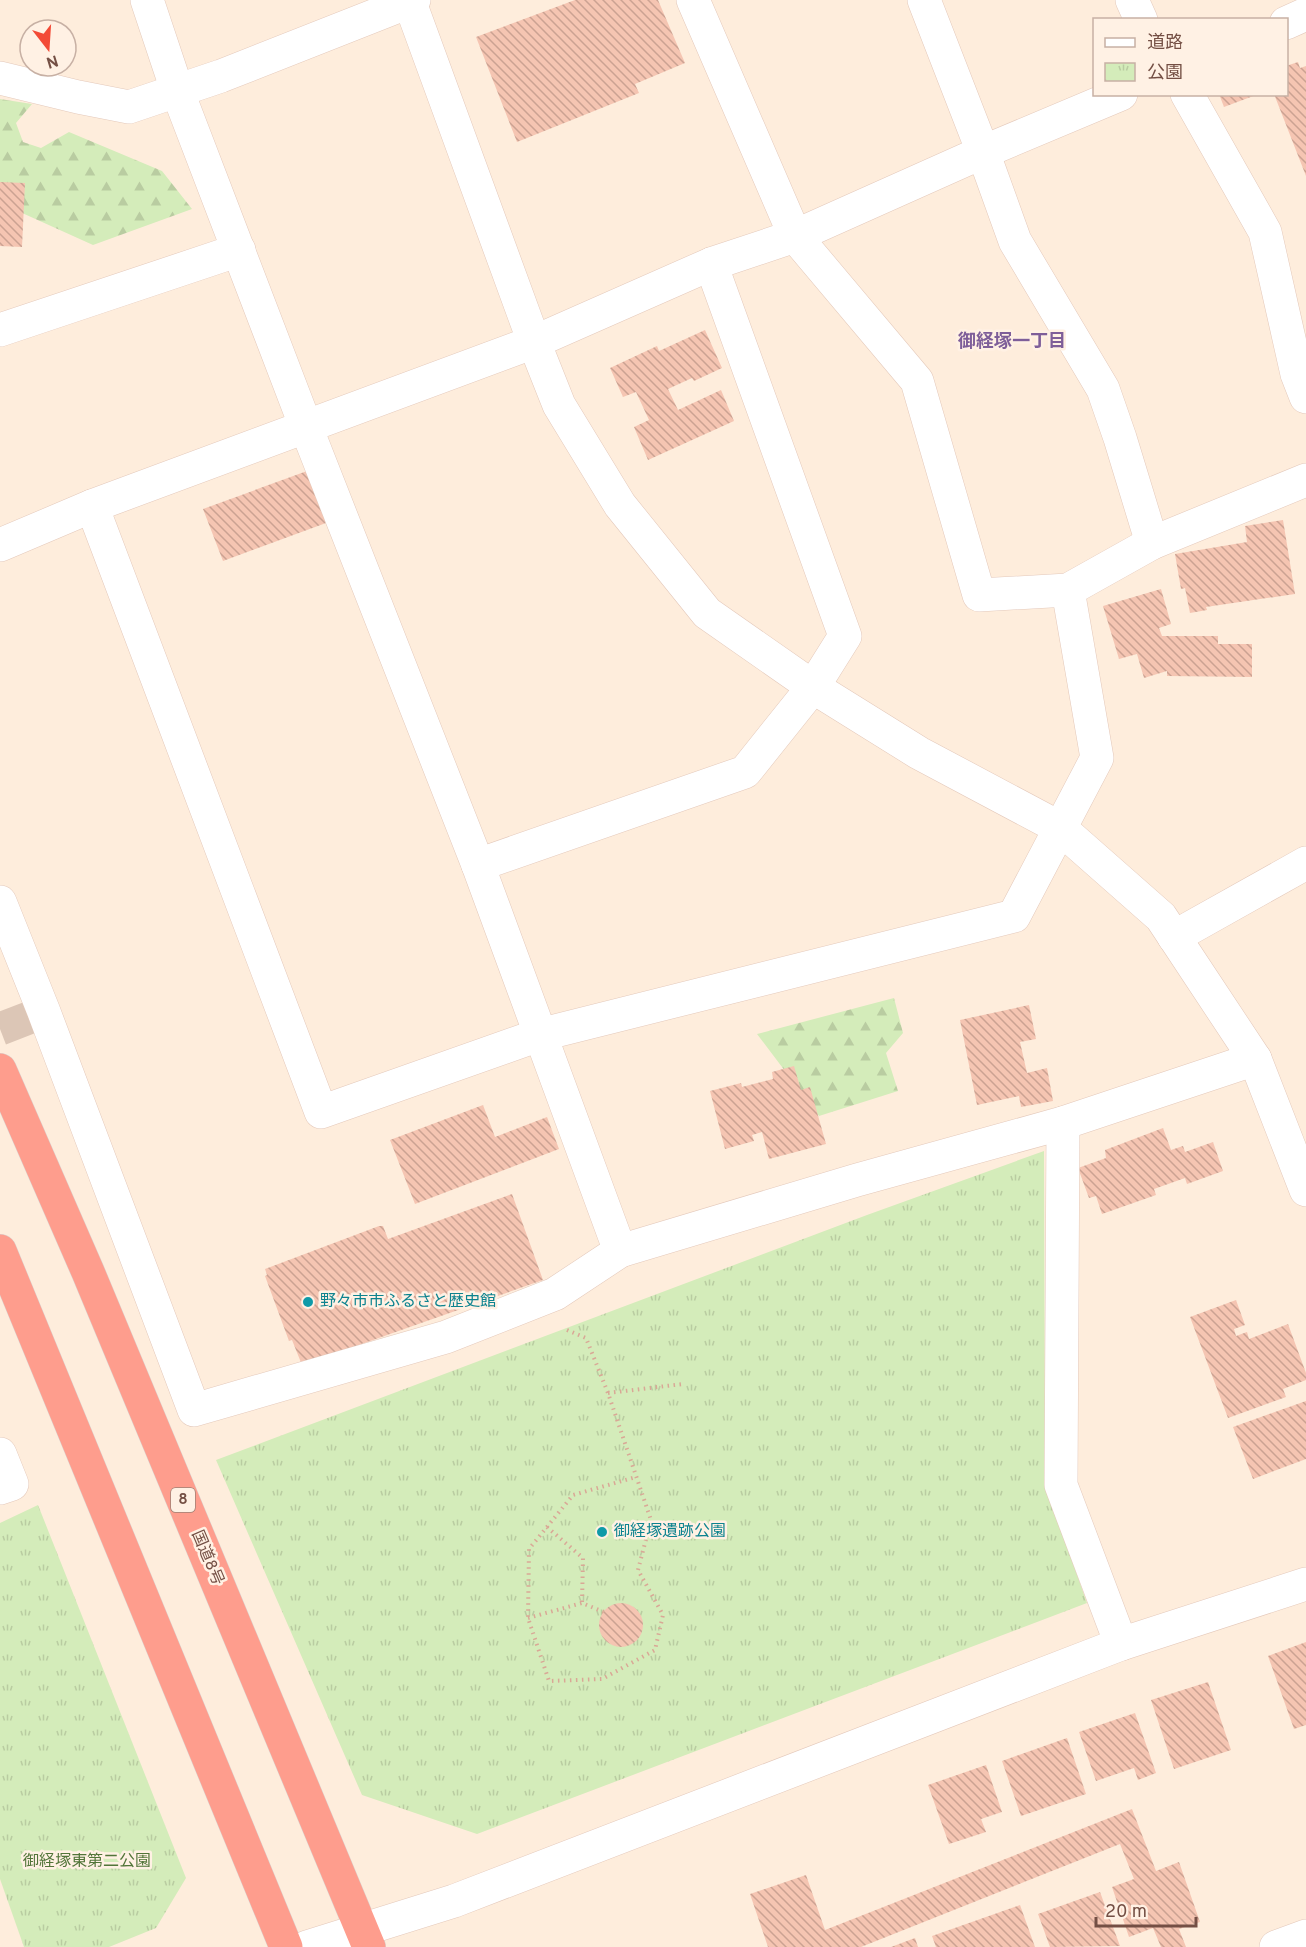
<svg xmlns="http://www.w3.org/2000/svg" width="1306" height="1947" viewBox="0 0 1306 1947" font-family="Overpass,'Noto Sans JP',sans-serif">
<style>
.forest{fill:url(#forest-firs)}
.park{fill:url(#park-tufts)}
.building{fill:url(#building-back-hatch)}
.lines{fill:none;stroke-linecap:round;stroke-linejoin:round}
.minor-tunnel{stroke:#dcc6b6;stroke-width:33;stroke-dasharray:33 16;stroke-linecap:butt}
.minor-casing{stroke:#e4c9bb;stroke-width:34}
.highway-casing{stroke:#dbd1ce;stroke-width:34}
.path{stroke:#d9a896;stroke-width:4;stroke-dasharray:1.5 4.5;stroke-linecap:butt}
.minor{stroke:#fff;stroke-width:33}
.highway{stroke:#fe9d8d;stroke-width:33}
.culture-dot{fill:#0f9aa8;stroke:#fff1e4;stroke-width:2}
.labels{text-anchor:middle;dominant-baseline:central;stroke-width:5;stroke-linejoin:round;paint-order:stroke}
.shield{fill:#fff1e4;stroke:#9e8074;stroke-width:1.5}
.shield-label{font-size:15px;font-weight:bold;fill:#744f44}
.culture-label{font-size:16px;fill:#0d838f;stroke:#fff1e4;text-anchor:start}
.street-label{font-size:16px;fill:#744f44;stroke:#fff1e4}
.park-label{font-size:16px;fill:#527539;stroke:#fff1e4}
.neighbourhood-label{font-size:18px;font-weight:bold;fill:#7e5e99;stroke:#fff1e4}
</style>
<defs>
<pattern id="forest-firs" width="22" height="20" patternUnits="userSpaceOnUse" patternTransform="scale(1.5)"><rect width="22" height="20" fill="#d4ecba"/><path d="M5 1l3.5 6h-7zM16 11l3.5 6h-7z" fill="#b9cca1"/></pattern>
<pattern id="park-tufts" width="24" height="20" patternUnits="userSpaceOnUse" patternTransform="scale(1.5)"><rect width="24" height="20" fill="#d4ecba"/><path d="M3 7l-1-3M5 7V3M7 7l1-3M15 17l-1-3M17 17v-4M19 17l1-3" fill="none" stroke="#b9cca1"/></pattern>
<pattern id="building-back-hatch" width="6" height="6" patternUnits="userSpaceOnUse" patternTransform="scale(1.5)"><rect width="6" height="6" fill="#f5c5b2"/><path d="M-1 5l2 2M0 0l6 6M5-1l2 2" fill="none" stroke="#cba292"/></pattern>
</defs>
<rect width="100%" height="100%" fill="#feeddc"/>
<g class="forest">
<path d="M0,99l32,5 -16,19 7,19 18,6 28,-16 93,39 30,38 -99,36 -93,-42z"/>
<path d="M894,998l9,35 -17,20 12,38 -79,25 -62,-82z"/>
</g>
<g class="park">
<path d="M1044,1151l1,333 42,119 -610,231 -115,-39 -146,-335 651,-245z"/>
<path d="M38,1505l148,373 -30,50 -47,19h-85l-24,-68v-356z"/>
</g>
<g class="building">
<path d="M575,0h83l27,63 -50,21 4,9 -122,49 -41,-105z"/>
<path d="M1298,62l2,6 6,-2v110l-32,-82h12v-28z"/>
<path d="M1219,94h37v1l-32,12z"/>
<path d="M0,182l25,1 -3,64 -22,-1z"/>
<path d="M705,330l17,38 -28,13 -2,-3 -24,11 10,21 43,-20 13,31 -86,39 -14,-33 15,-7 -13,-28 -13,5 -13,-29 47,-22 2,5z"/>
<path d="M307,471l19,52 -103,38 -20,-52z"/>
<path d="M1283,520l12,74 -89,13 1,3 -17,3 -5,-25 -4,1 -6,-35 72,-12 -2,-16z"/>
<path d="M1161,589l10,35 -12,4 3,8h56v8h34v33l-85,-1v-5l-23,7 -7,-24 -18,5 -16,-53z"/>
<path d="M1029,1005l7,34 -16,3 7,31 20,-5 6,33 -32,6 -2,-11 -42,9 -17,-85z"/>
<path d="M794,1066l7,24 9,-3 16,57 -57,15 -7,-27 -10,3 2,6 -29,8 -15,-58 31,-8 1,4 31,-8 -1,-7z"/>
<path d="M483,1105l12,32 52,-20 12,32 -144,55 -25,-64z"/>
<path d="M1163,1128l8,22 12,-4 2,6 28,-10 10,29 -36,13 -2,-6 -31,11 2,6 -54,19 -6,-18 -7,2 -11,-30 28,-10 -1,-8z"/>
<path d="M512,1194l31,86 -241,85 -10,-25 -3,1 -24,-65 2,-1 -2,-6 114,-43h4l5,13z"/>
<path d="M1236,1300l9,25 -11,4 2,7 11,-4 2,7 39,-15 18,49v7l-23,9 3,8 -58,21 -38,-101z"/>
<path d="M1306,1401v58l-53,20 -20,-52z"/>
<circle cx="621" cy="1625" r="22"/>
<path d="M1306,1642v83l-12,4 -26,-73z"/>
<path d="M1208,1682l23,68 -57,19 -23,-69z"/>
<path d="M1135,1713l21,60 -18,7 -4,-12 -38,13 -17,-49z"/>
<path d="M1067,1738l19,56 -65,22 -19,-55z"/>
<path d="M986,1765l16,47 -21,7 5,13 -37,12 -21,-59z"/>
<path d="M1132,1809l24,62 23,-9 21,60 -21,7 7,18h-25l-8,-19 -24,9 -17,-50 22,-8 -14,-35 -259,103h-93l-18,-53 56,-19 19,55z"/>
<path d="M1100,1892l20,54 -70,1 -12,-33z"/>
<path d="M1020,1905l15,42h-99l-4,-11z"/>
<path d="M915,1938l3,9h-27z"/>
</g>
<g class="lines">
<path class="minor-tunnel" d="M0,1029l44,-17"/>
<g class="minor-casing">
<g id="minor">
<path d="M147,0l30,90 129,337 172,438 142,386"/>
<path d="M409,0l125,342 25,63 61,100 87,108 106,74 106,66 141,75 101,89 94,142 51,131"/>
<path d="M693,0l102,236 188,-84 32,89 88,148 17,49 32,105"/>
<path d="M924,0l59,152 138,-58"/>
<path d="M1132,0l9,20"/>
<path d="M1286,23l20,-9"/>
<path d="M0,78l78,19 51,10 92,-31 193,-76"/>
<path d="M1187,94l78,138 32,142 9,23"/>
<path d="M0,330l239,-80"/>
<path d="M92,506l229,606 218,-77 475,-119 83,-158 -29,-168"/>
<path d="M0,545l92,-39 442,-164 177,-78 84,-28 122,145 62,214 89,-5 84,-47 154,-63"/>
<path d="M478,865l267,-93 68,-85 32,-51 -134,-372"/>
<path d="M0,902l44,110 150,398 252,-73 109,-43 65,-43 237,-71 206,-57 192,-64"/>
<path d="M1174,937l132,-74"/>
<path d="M1063,1123l-2,362 60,159"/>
<path d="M0,1454l12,30 -12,4"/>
<path d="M307,1947l147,-46 667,-257 185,-60"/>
<path d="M1276,1947l30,-11"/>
</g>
</g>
<g class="highway-casing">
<g id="highway">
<path d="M0,1070l88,202 281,675"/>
<path d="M0,1251l286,696"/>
</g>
</g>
<g class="path">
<path d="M567,1330l19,8 22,55 43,127 -13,50 25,45 -8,35 -53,29 -53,2 -21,-63 1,-69 44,-54 63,-18"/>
<path d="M608,1393l75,-9"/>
<path d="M547,1527l36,31 -1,45"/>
<path d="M528,1618l54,-15 22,9"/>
</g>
<use href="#minor" class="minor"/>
<use href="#highway" class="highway"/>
</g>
<g class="culture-dot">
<circle cx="308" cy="1302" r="6"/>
<circle cx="602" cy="1532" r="6"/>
</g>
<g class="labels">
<rect class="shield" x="171" y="1488" width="24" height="24" rx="4.5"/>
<g class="shield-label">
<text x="183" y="1500">8</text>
</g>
<g class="culture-label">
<text x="320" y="1302">野々市市ふるさと歴史館</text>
<text x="614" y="1532">御経塚遺跡公園</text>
</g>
<g class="street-label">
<text transform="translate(207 1558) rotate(67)">国道8号</text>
</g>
<g class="park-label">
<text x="87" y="1862">御経塚東第二公園</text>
</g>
<g class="neighbourhood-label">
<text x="1012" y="342">御経塚一丁目</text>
</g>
</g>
<rect x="1093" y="18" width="195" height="78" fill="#fff1e4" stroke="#c7b0a4" stroke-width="1.5"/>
<rect x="1105" y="38" width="30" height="9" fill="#ffffff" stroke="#c7b0a4" stroke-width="1.5"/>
<text x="1147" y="48" font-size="18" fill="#744f44">道路</text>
<rect x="1105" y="63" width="30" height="18" fill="url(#park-tufts)" stroke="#c7b0a4" stroke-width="1.5"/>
<text x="1147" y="78" font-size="18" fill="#744f44">公園</text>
<g transform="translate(48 48) rotate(163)"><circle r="28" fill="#fff1e4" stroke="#c7b0a4" stroke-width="1.5"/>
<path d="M0-4.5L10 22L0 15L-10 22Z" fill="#f34a36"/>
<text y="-9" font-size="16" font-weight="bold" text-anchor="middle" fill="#744f44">N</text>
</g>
<path d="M1096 1917v9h100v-9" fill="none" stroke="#744f44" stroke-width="3"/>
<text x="1105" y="1917" font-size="18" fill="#744f44" stroke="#fff1e4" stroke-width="4.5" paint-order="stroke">20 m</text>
</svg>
